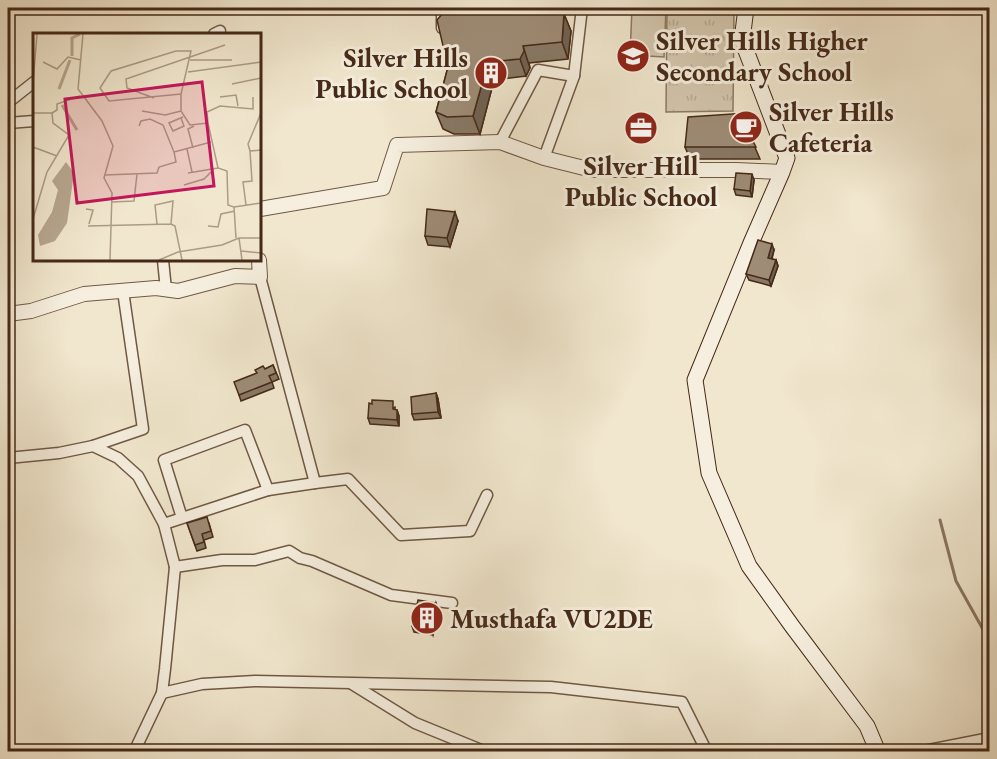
<svg xmlns="http://www.w3.org/2000/svg" width="997" height="759" viewBox="0 0 997 759" font-family="'EB Garamond',serif">
<style>
.green{fill:#d4c7af;stroke:#8c7863;stroke-width:1.5}
.park{fill:url(#park-tufts);stroke:#8c7863;stroke-width:1.5}
.lines{fill:none;stroke-linecap:round;stroke-linejoin:round}
.stream{stroke:#897460;stroke-width:3}
.minor-casing{stroke:#705845;stroke-width:13}
.tertiary-casing{stroke:#705845;stroke-width:16}
.secondary-casing{stroke:#452917;stroke-width:17}
.minor{stroke:#f6efdf;stroke-width:10}
.tertiary{stroke:#f6efdf;stroke-width:14}
.secondary{stroke:#f6efdf;stroke-width:15}
.wall{fill:#887865;stroke:#452917;stroke-width:1.5}
.shaded-wall{fill:#6f6253;stroke:#452917;stroke-width:1.5}
.building{fill:#9e8c76;stroke:#452917;stroke-width:1.5}
.labels{text-anchor:middle;dominant-baseline:central;stroke-width:6;stroke-linejoin:round;paint-order:stroke}
.poi-label{font-size:27px;font-weight:bold;fill:#452917;stroke:#f6efdf;text-anchor:start}
.inset-river{fill:none;stroke:#b7a690;stroke-width:3}
.inset-road{fill:none;stroke:#ac9b85;stroke-width:1.5}
.view{fill:#c2185b;fill-opacity:0.15;stroke:#c2185b;stroke-width:3}
.inset-edge{fill:none;stroke:#452917;stroke-width:3}
</style>
<defs>
<pattern id="park-tufts" width="24" height="20" patternUnits="userSpaceOnUse" patternTransform="scale(1.5)"><rect width="24" height="20" fill="#d4c7af"/><path d="M3 7l-1-3M5 7V3M7 7l1-3M15 17l-1-3M17 17v-4M19 17l1-3" fill="none" stroke="#b7ab96"/></pattern>
</defs>
<rect width="100%" height="100%" fill="#f1e7ce"/>
<filter id="stains"><feTurbulence type="fractalNoise" baseFrequency=".00333" numOctaves="4"/><feColorMatrix values="0 0 0 0 .2 0 0 0 0 .09 0 0 0 0 .02 0 0 0 .5 -.17"/></filter>
<radialGradient id="worn" r=".72"><stop offset=".6" stop-color="#630" stop-opacity="0"/><stop offset="1" stop-color="#630" stop-opacity=".3"/></radialGradient>
<path class="green" d="M632,8h34l-2,49 -34,-2z"/>
<path class="park" d="M667,8h67l-1,103 -67,1z"/>
<g class="lines">
<path class="stream" d="M940,520l16,61 34,61"/>
<g class="minor-casing">
<g id="minor">
<path d="M442,28v-20"/>
<path d="M214,34l6,-3"/>
<path d="M10,101l24,-19"/>
<path d="M8,123l26,-2"/>
<path d="M500,142l38,-72 36,6"/>
<path d="M544,158l30,-82 8,-68"/>
<path d="M163,260l3,30"/>
<path d="M260,277l55,206 33,-4 53,56 69,-4 17,-36"/>
<path d="M93,446l50,-17 -20,-138"/>
<path d="M8,458l51,-5 34,-7 25,12 20,18 26,48 11,43 -10,102 -3,24 -28,59"/>
<path d="M268,490l47,-7"/>
<path d="M164,524l104,-34 -23,-60 -81,30 18,58"/>
<path d="M175,567l47,-7h33l34,-9 11,7 12,3 79,34 61,8"/>
<path d="M352,684l63,39 71,29"/>
<path d="M162,693l40,-9 53,-3 296,6 131,15 25,50"/>
<path d="M919,752l71,-14"/>
</g>
</g>
<g class="tertiary-casing">
<g id="tertiary">
<path d="M260,209l123,-21 14,-43 103,-3 44,16 48,12h144l46,2"/>
<path d="M8,314l23,-3 53,-17 72,-6 22,3 57,-15 25,1 -1,-17"/>
</g>
</g>
<g class="secondary-casing">
<path id="secondary" d="M746,8l-4,32 45,118 -5,14 -31,71 -56,137 14,93 40,93 43,60 75,100 11,26"/>
</g>
<use href="#minor" class="minor"/>
<use href="#tertiary" class="tertiary"/>
<use href="#secondary" class="secondary"/>
</g>
<g class="wall">
<path d="M443,8h87l1,5 33,1 7,17 -3,28 -39,4 1,5 -4,8 -32,4 -14,54h-26l-11,-5 -7,-17 12,-45z"/>
<path d="M751,125v13l9,21h-70l-5,-12z"/>
<path d="M754,180l-2,17 -16,-2 -2,-6z"/>
<path d="M458,221l-8,26 -22,-2 -3,-9z"/>
<path d="M774,250l-2,9 4,1 2,6 -7,20 -22,-6 -3,-6z"/>
<path d="M273,365l6,14 -7,3 2,6 -33,13 -2,-6 18,-22z"/>
<path d="M436,393l2,6 3,19 -27,2 -2,-6z"/>
<path d="M395,407v3h2l2,6v10l-29,-2 -2,-6z"/>
<path d="M187,523h22l4,14 -9,3 2,8 -9,3z"/>
<path d="M438,609l-5,26 -19,-3 -2,-6z"/>
</g>
<g class="shaded-wall">
<path d="M525,8h5l2,22 -7,-17z"/>
<path d="M564,14l7,17 -3,28 -6,-17z"/>
<path d="M523,46l7,22 -4,8 -6,-17z"/>
<path d="M488,62l6,18 -14,54 -7,-18z"/>
<path d="M747,113l4,12v17l-4,-12z"/>
<path d="M752,174l2,6 -2,17 -2,-6z"/>
<path d="M455,212l3,9 -8,26 -3,-9z"/>
<path d="M772,244l2,6 -4,14 -2,-6z"/>
<path d="M776,260l2,6 -7,20 -2,-6z"/>
<path d="M436,393l2,6 3,19 -3,-6z"/>
<path d="M397,410l2,6v10l-2,-6z"/>
<path d="M436,603l2,6 -5,26 -2,-6z"/>
</g>
<g class="building">
<path d="M443,8h82v5l39,1 -2,28 -39,4 1,5 -4,8 -32,3 -15,54 -26,1 -11,-5 12,-45 -11,-47 6,-7z"/>
<path d="M747,113v17l9,17h-71l3,-30z"/>
<path d="M736,173l16,1 -2,17 -16,-2z"/>
<path d="M427,209l28,3 -8,26 -22,-2z"/>
<path d="M758,240l14,4 -4,14 8,2 -7,20 -23,-6z"/>
<path d="M273,365l3,8 -7,3 3,6 -33,13 -5,-13 23,-9 -2,-3 8,-4 2,3z"/>
<path d="M436,393l2,19 -26,2 -1,-17z"/>
<path d="M372,400l21,1v8l4,1v10l-29,-2 1,-15 3,1z"/>
<path d="M207,517l4,14 -9,3 2,8 -9,3 -8,-22z"/>
<path d="M418,600l18,3 -5,26 -19,-3z"/>
</g>
<defs>
<g id="school-disc" transform="scale(1.725)"><circle r="9.5" fill="#8f2418" stroke="#f6efdf"/><path d="M0-5L7-2L0 1L-7-2ZM-4 1L0 2.5L4 1V4Q0 6-4 4Z" fill="#fff"/></g>
<g id="building-disc" transform="scale(1.725)"><circle r="9.5" fill="#8f2418" stroke="#f6efdf"/><path d="M-4-6H4V6H1V3H-1V6H-4ZM-2.5-4.3h1.7v1.8h-1.7ZM.8-4.3h1.7v1.8H.8ZM-2.5-1h1.7V.8h-1.7ZM.8-1h1.7V.8H.8Z" fill="#fff"/></g>
<g id="cafe-disc" transform="scale(1.725)"><circle r="9.5" fill="#8f2418" stroke="#f6efdf"/><path d="M-5.5-4.5H6V0H3Q3 3.5 0 3.5H-2.5Q-5.5 3.5-5.5 0ZM3-3.2v2h1.7v-2ZM-6 4.5H4V6H-6Z" fill="#fff"/></g>
<g id="office-disc" transform="scale(1.725)"><circle r="9.5" fill="#8f2418" stroke="#f6efdf"/><path d="M-6-3h4V-5.5h4V-3h4V5H-6ZM-1-4.5V-3h2v-1.5ZM-6 0V1H6V0Z" fill="#fff"/></g>
</defs>
<g fill-rule="evenodd">
<use href="#school-disc" x="633" y="56"/>
<use href="#building-disc" x="491" y="73"/>
<use href="#cafe-disc" x="746" y="127"/>
<use href="#office-disc" x="641" y="128"/>
<use href="#building-disc" x="427" y="618"/>
</g>
<g class="labels">
<g class="poi-label">
<text x="656" y="40">Silver Hills Higher<tspan x="656" dy="31">Secondary School</tspan></text>
<text x="468" y="57" text-anchor="end">Silver Hills<tspan x="468" dy="31">Public School</tspan></text>
<text x="769" y="111">Silver Hills<tspan x="769" dy="31">Cafeteria</tspan></text>
<text x="641" y="165" text-anchor="middle">Silver Hill<tspan x="641" dy="31">Public School</tspan></text>
<text x="450" y="618">Musthafa VU2DE</text>
</g>
</g>
<g transform="translate(33 33)">
<rect width="228" height="228" fill="#f1e7ce"/>
<path d="M33,129l8,11 -7,50 -12,18 -15,5 -2,-11 14,-23 6,-22 -6,-9z" fill="#b7a690"/>
<path class="inset-river" d="M39,23v-18l8,-4M26,56l11,-29M29,72l15,25"/>
<path class="inset-road" d="M50,1l-5,55 24,32 11,25 -9,32 8,15 -2,67M157,27h42M10,29l14,7 11,-12 13,3M155,39l73,-10M0,51l4,-50M199,51l29,-6M148,61l-72,7 -9,-13 11,-17 65,-20h15l-10,43v17l9,14 18,-2 10,45 9,3 1,34 6,2 2,31M187,64l16,-2 2,11M121,65l-27,-10 -1,-9 99,-34M109,78l23,4 16,-4M0,80h19M148,85l3,8 -11,5 -4,-8 14,-6M175,90l-1,-11 13,-6 33,3v-12M106,93l2,-5 9,-2 13,6 11,27M0,114l24,9M160,115l-5,-19 6,-3M154,116l5,23M217,118l-2,-7 13,-31M155,140l30,-5M72,142l52,-2 2,-6 17,-5 -2,-10 37,-10M151,152l20,-6 7,-7M79,169l22,-1 3,-27M213,172l-3,-23 9,-1 -2,-30 11,-1M201,174l27,-4M53,176l7,1 -4,14M0,186l14,-47 22,-37 -16,-12 -1,-10 5,-3v-6l23,-8M124,191l-2,-19 18,-4 -2,23M55,193l83,-2 4,2 7,34M175,193l10,1 3,-13 14,-3M206,205l3,22M208,218l20,2M126,227l19,-8 44,-7 17,-7h22"/>
<path class="view" d="M169,49l12,104 -137,17 -12,-104z"/>
<rect width="228" height="228" class="inset-edge"/>
</g>
<rect width="997" height="759" fill="none" stroke="#f1e7ce" stroke-width="30"/>
<rect x="9" y="9" width="979" height="741" fill="none" stroke="#452917" stroke-width="3"/>
<rect x="15" y="15" width="967" height="729" fill="none" stroke="#452917" stroke-width="1.5"/>
<rect width="100%" height="100%" filter="url(#stains)"/>
<rect width="100%" height="100%" fill="url(#worn)"/>
</svg>
